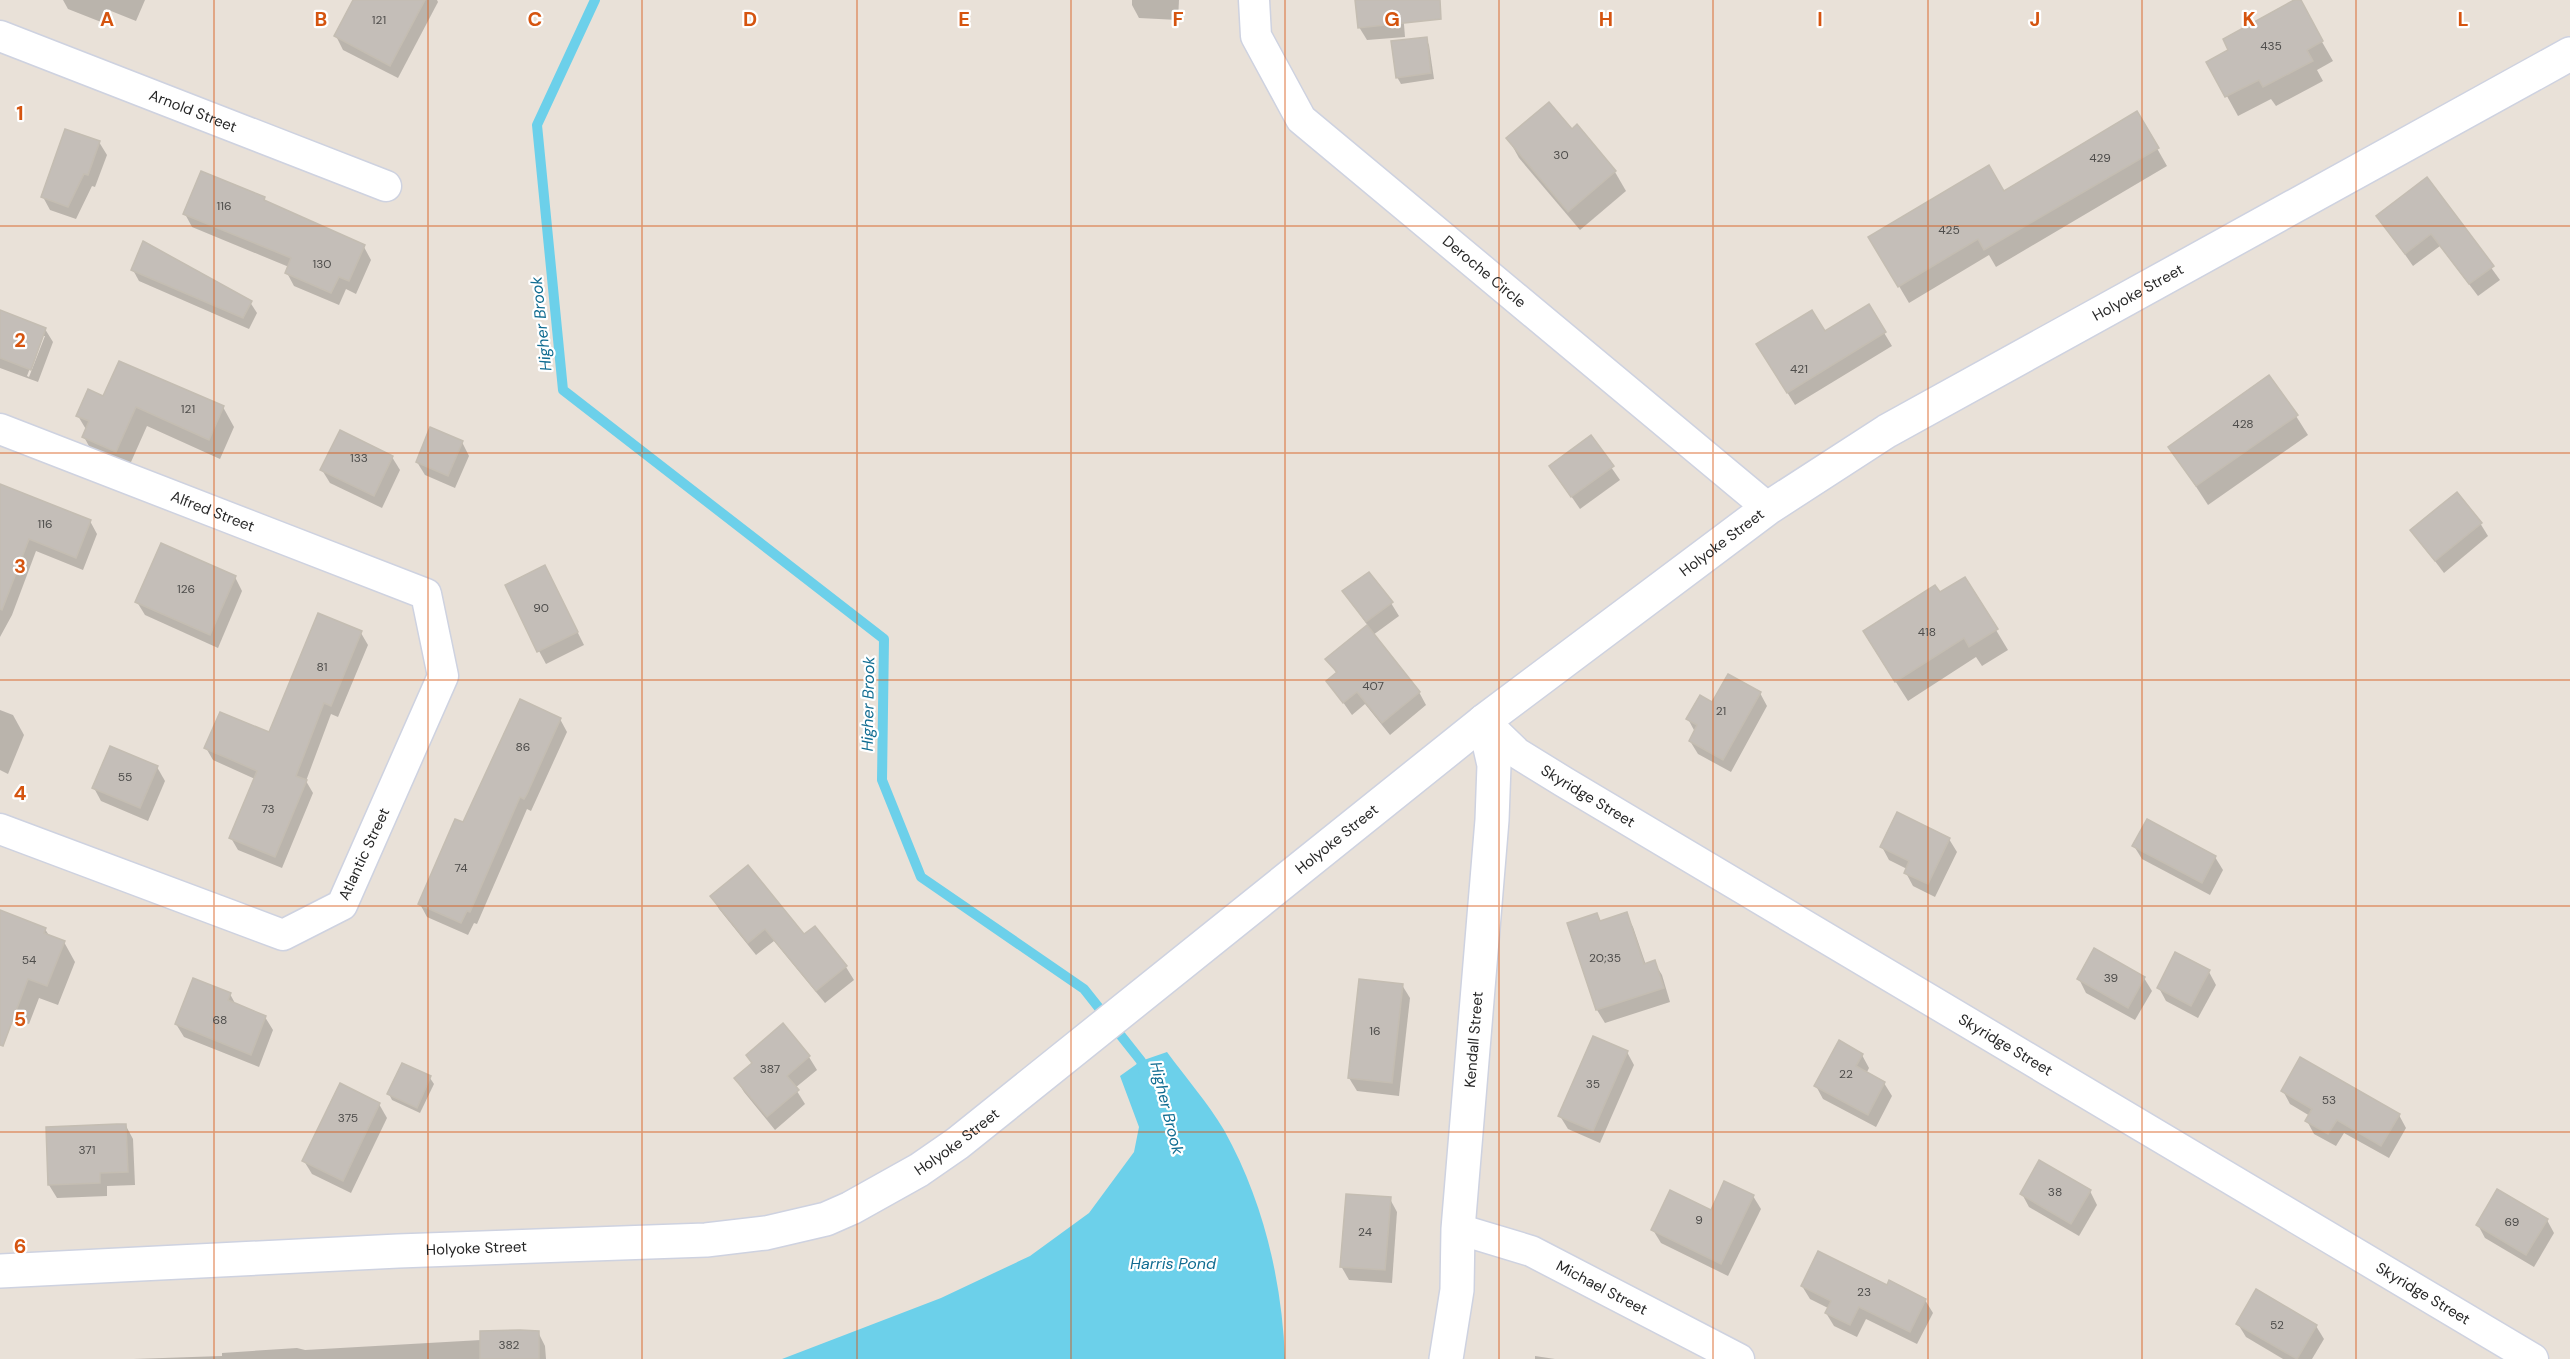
<svg xmlns="http://www.w3.org/2000/svg" width="2570" height="1359" viewBox="0 0 2570 1359" font-family="'DM Sans',sans-serif">
<style>
.water{fill:#6cd0ea}
.shadow{fill:#0003;fill-rule:evenodd}
.lines{fill:none;stroke-linecap:round;stroke-linejoin:round}
.stream{stroke:#6cd0ea;stroke-width:10}
.building{fill:#c4beb8;stroke:#c4bdb2;stroke-width:1.5}
.street-casing{stroke:#ced2e0;stroke-width:33}
.secondary-casing{stroke:#ced2e0;stroke-width:36}
.street{stroke:#fff;stroke-width:30}
.secondary{stroke:#fff;stroke-width:33}
.grid{fill:none;stroke:#d5540f;stroke-width:1.5;stroke-opacity:0.55}
.labels{text-anchor:middle;dominant-baseline:central;stroke-width:4.5;stroke-linejoin:round;paint-order:stroke}
.number-label{font-size:12px;fill:#4e4d4b}
.street-label{font-size:15px;fill:#272727;stroke:#fff}
.water-label{font-size:16px;font-style:italic;fill:#106c91;stroke:#fff}
.grid-label{font-size:20px;text-anchor:middle;font-weight:bold;fill:#d5540f;stroke:#fff;stroke-width:4.5;stroke-linejoin:round;paint-order:stroke}
</style>
<rect width="100%" height="100%" fill="#e9e1d8"/>
<path class="water" d="M1167,1052c19,26 41,51 57,78 39,70 58,150 61,229h-503l159,-61 89,-42 59,-43 45,-61 5,-25 -19,-51 21,-15z"/>
<g class="shadow">
<path d="M63,0h82l-9,21 -30,-12 -5,13 -33,-13z"/>
<path d="M354,0h83l1,2 -40,76 -55,-28 -7,-14z"/>
<path d="M1132,0h47l-1,20 -39,-2 -7,-13z"/>
<path d="M1357,0h45l3,37 -38,3 -8,-13z"/>
<path d="M2298,0l35,61 -16,9 6,11 -47,25 -5,-7 -33,17 -30,-54 22,-12z"/>
<path d="M1426,39l3,6 5,34 -33,5 -4,-7z"/>
<path d="M2137,113l30,53 -171,101 -7,-12 -80,48 -39,-66 134,-44z"/>
<path d="M1572,131l43,41 11,19 -46,39 -61,-72 -11,-20z"/>
<path d="M99,142l8,13 -12,32 -3,-1 -16,33 -26,-9 -7,-13z"/>
<path d="M2427,179l73,101 -22,16 -38,-50 -27,20 -35,-50z"/>
<path d="M264,198l3,5 97,44 7,13 -15,34 -10,-5 -7,16 -45,-19 -7,-13 2,-6 -97,-40 -7,-13z"/>
<path d="M133,270l117,32 7,11 -8,16 -110,-48z"/>
<path d="M1868,306l24,40 -97,59 -29,-47 58,-25z"/>
<path d="M0,312l45,17 8,13 -15,40 -38,-14zM42,336h3l-16,41 -2,-1z"/>
<path d="M104,398l119,9 11,20 -14,32 -73,-33 -20,45 -32,-14 -11,-20 3,-6 -9,-15z"/>
<path d="M2296,416l12,19 -100,70 -38,-58z"/>
<path d="M1590,437l30,43 -40,29 -29,-42z"/>
<path d="M462,442l7,14 -14,32 -30,-13 -8,-13z"/>
<path d="M392,457l8,13 -18,38 -52,-25 -8,-13z"/>
<path d="M0,485l90,36 7,13 -14,36 -47,-19 -24,64 -12,22z"/>
<path d="M2480,523l8,13 -44,37 -32,-42z"/>
<path d="M545,567l39,78 -38,19 -7,-13z"/>
<path d="M235,577l7,14 -24,57 -73,-33 -8,-13z"/>
<path d="M1344,591l47,12 8,13 -26,19 46,57 7,13 -36,30 -25,-31 -13,11 -24,-34 9,-7 -10,-15 41,-33z"/>
<path d="M1940,595l56,35 12,20 -26,16 -6,-9 -68,44 -32,-50z"/>
<path d="M361,633l7,12 -30,72 -7,-3 -25,67 7,12 -31,75 -44,-18 -7,-12 24,-59 -42,-19 -7,-12 64,-14z"/>
<path d="M1760,693l7,13 -36,66 -33,-18 -8,-13 5,-9 -7,-13 24,-15z"/>
<path d="M0,710l13,5 11,20 -16,39 -8,-4z"/>
<path d="M560,719l7,13 -36,79 -4,-2 -50,115 -3,-1 -6,12 -41,-18 -7,-13 44,-80z"/>
<path d="M157,767l8,14 -17,40 -47,-20 -7,-13z"/>
<path d="M1949,839l8,13 -22,45 -22,-11 -7,-13 1,-4 -18,-9 -7,-13z"/>
<path d="M2134,846l81,11 8,13 -13,25 -68,-36z"/>
<path d="M712,896l92,41 42,30 8,13 -29,23 -51,-62 -18,14 -37,-46z"/>
<path d="M0,912l45,17 5,8 14,5 11,20 -17,43 -19,-7 -10,26 -29,-11z"/>
<path d="M1626,914l7,13 13,38 8,-3 8,13 8,27 -65,21 -8,-13 -28,-86 32,-2z"/>
<path d="M2209,972l7,13 -18,33 -32,-17 -7,-13z"/>
<path d="M2144,978l8,13 -17,29 -49,-27 -7,-14z"/>
<path d="M1402,985l8,13 -11,98 -42,-5 -8,-13z"/>
<path d="M230,994l6,11 29,12 8,13 -14,37 -75,-30 -8,-13z"/>
<path d="M783,1026l26,31 8,13 -22,18 10,16 -30,26 -31,-38 -8,-13 17,-15 -6,-9z"/>
<path d="M1627,1052l7,13 -34,78 -32,-14 -8,-13z"/>
<path d="M1862,1055l7,13 -3,6 18,9 8,13 -16,31 -53,-28 -7,-13z"/>
<path d="M430,1078l4,6 -14,29 -28,-13 -3,-6z"/>
<path d="M340,1085l39,19 8,14 -36,75 -39,-19 -8,-13z"/>
<path d="M2283,1091l116,24 7,13 -17,30 -45,-25 -8,13 -22,-12 -7,-13 3,-5 -20,-12z"/>
<path d="M126,1126l7,13 2,46 -28,1v10l-50,2 -8,-13z"/>
<path d="M2090,1191l7,14 -18,31 -50,-29 -7,-13z"/>
<path d="M1753,1196l8,13 -33,67 -67,-33 -8,-13z"/>
<path d="M1390,1199l7,13 -5,71 -43,-3 -8,-14z"/>
<path d="M2547,1220l7,13 -20,34 -49,-29 -7,-13z"/>
<path d="M1802,1286l86,1 37,13 8,13 -16,31 -51,-25 -9,18 -23,-11 -8,-13 2,-5 -18,-9z"/>
<path d="M2238,1324l78,2 8,13 -12,20h-29l-37,-22z"/>
<path d="M538,1332l7,14 1,13h-413l89,-3v-3l75,-5 8,2 176,-10z"/>
<path d="M1535,1356l20,3h-20z"/>
</g>
<g class="lines">
<path class="stream" d="M595,0l-58,125 26,265 321,249 -2,141 39,97 163,112 57,72 3,12"/>
</g>
<g class="building">
<path d="M353,0h72l-35,66 -56,-30z"/>
<path d="M1355,0h85l1,19 -83,9z"/>
<path d="M2294,0h7l22,41 -16,9 6,11 -50,26 -4,-7 -34,17 -19,-35 22,-12 -5,-11z"/>
<path d="M1427,37l4,36 -35,5 -5,-37z"/>
<path d="M1549,102l23,27 5,-5 39,47 -48,41 -62,-74z"/>
<path d="M2137,111l22,37 -175,102 -6,-11 -80,48 -30,-50 121,-72 15,26z"/>
<path d="M65,129l35,12 -12,34 -4,-1 -16,33 -27,-10z"/>
<path d="M201,171l64,26 -1,3 101,45 -16,36 -10,-4 -8,16 -46,-20 6,-15 -108,-44z"/>
<path d="M2427,177l67,89 -25,18 -38,-50 -26,20 -29,-38z"/>
<path d="M143,241l109,60 -9,17 -112,-48z"/>
<path d="M1869,304l17,28 -99,61 -31,-49 56,-34 13,21z"/>
<path d="M0,310l46,18 -15,42 -31,-12z"/>
<path d="M119,361l105,45 -15,34 -73,-33 -20,45 -34,-15 7,-16 -13,-5 12,-27 15,7z"/>
<path d="M2269,375l29,40 -102,71 -28,-39z"/>
<path d="M430,427l33,14 -15,35 -32,-14z"/>
<path d="M340,430l53,26 -19,40 -54,-26z"/>
<path d="M1591,435l23,31 -43,31 -22,-31z"/>
<path d="M0,484l91,36 -15,38 -47,-19 -27,71 -2,-1z"/>
<path d="M2457,492l25,31 -47,38 -25,-31z"/>
<path d="M161,543l75,33 -26,59 -75,-33z"/>
<path d="M545,565l33,67 -41,20 -32,-67z"/>
<path d="M1369,572l24,30 -27,20 -24,-31z"/>
<path d="M1965,577l33,52 -29,18 -5,-9 -69,44 -32,-51 72,-46 5,7z"/>
<path d="M318,613l44,18 -31,75 -7,-3 -28,73 11,4 -32,77 -46,-19 28,-67 -53,-23 16,-36 49,20z"/>
<path d="M1367,625l53,67 -38,31 -25,-31 -14,11 -17,-22 11,-9 -12,-13z"/>
<path d="M1728,674l33,18 -38,68 -34,-19 8,-16 -11,-6 14,-24 12,7z"/>
<path d="M520,699l41,19 -34,76 -3,5 -4,-2 -50,115 -3,-1 -6,12 -43,-19 37,-85 8,3z"/>
<path d="M110,746l48,20 -18,42 -48,-20z"/>
<path d="M1897,812l53,26 -22,46 -24,-11 5,-12 -29,-14z"/>
<path d="M2147,819l69,37 -14,27 -70,-37z"/>
<path d="M748,865l56,69 11,-8 32,40 -31,25 -51,-62 -17,14 -38,-47z"/>
<path d="M0,910l46,18 -2,5 21,8 -18,45 -19,-7 -25,67 -3,-1z"/>
<path d="M1627,912l17,52 11,-4 9,28 -68,22 -29,-87 30,-10 3,8z"/>
<path d="M2094,948l51,29 -17,31 -51,-29z"/>
<path d="M2175,952l35,18 -19,36 -34,-18z"/>
<path d="M193,978l38,15 -3,7 38,16 -15,39 -76,-31z"/>
<path d="M1359,979l44,5 -11,99 -44,-5z"/>
<path d="M783,1023l27,33 -23,20 12,14 -32,27 -33,-39 18,-15 -6,-8z"/>
<path d="M1593,1036l35,15 -35,80 -35,-15z"/>
<path d="M1839,1040l24,14 -7,12 29,16 -17,33 -54,-29z"/>
<path d="M2300,1057l100,57 -19,32 -44,-26 -9,14 -23,-13 7,-12 -31,-18z"/>
<path d="M402,1063l29,13 -14,32 -30,-14z"/>
<path d="M340,1083l40,20 -37,78 -41,-20z"/>
<path d="M117,1124h9l2,48 -28,1v10l-52,2 -2,-58z"/>
<path d="M2039,1160l52,30 -20,34 -51,-30z"/>
<path d="M1724,1181l30,14 -33,69 -70,-34 19,-40 41,20z"/>
<path d="M2497,1189l51,30 -22,36 -50,-30z"/>
<path d="M1346,1194l45,3 -6,73 -45,-3z"/>
<path d="M1818,1251l69,34 2,-5 37,19 -16,33 -51,-25 -9,18 -25,-12 6,-12 -30,-15z"/>
<path d="M2256,1289l61,36 -20,34 -61,-35z"/>
<path d="M520,1330l19,1v28h-59v-28z"/>
</g>
<g class="lines">
<g class="street-casing">
<g id="street">
<path id="s1" d="M1254,0l2,36 45,83 467,389"/>
<path id="s2" d="M0,36l386,150"/>
<path id="s3" d="M0,429l426,165 17,82 -101,229 -59,30 -283,-106"/>
<path id="s4" d="M1484,721l33,32 47,29 969,577"/>
<path id="s5" d="M1458,1229l73,22 208,108"/>
</g>
</g>
<g class="secondary-casing">
<g id="secondary">
<path id="s6" d="M0,1271l398,-20 308,-11 60,-7 60,-14 25,-11 68,-38 39,-27 526,-422 284,-213 119,-77 683,-377"/>
<path id="s7" d="M1446,1359l11,-69 1,-61 34,-409 2,-55 -10,-44"/>
</g>
</g>
<use href="#street" class="street"/>
<use href="#secondary" class="secondary"/>
</g>
<path class="grid" d="M214,0v1359M428,0v1359M642,0v1359M857,0v1359M1071,0v1359M1285,0v1359M1499,0v1359M1713,0v1359M1928,0v1359M2142,0v1359M2356,0v1359M0,226h2570M0,453h2570M0,680h2570M0,906h2570M0,1132h2570"/>
<g class="labels">
<g class="number-label">
<text x="379" y="20">121</text>
<text x="2271" y="46">435</text>
<text x="1561" y="155">30</text>
<text x="2100" y="158">429</text>
<text x="224" y="206">116</text>
<text x="1949" y="230">425</text>
<text x="322" y="264">130</text>
<text x="1799" y="369">421</text>
<text x="188" y="409">121</text>
<text x="2243" y="424">428</text>
<text x="359" y="458">133</text>
<text x="45" y="524">116</text>
<text x="186" y="589">126</text>
<text x="541" y="608">90</text>
<text x="1927" y="632">418</text>
<text x="322" y="667">81</text>
<text x="1373" y="686">407</text>
<text x="1721" y="711">21</text>
<text x="523" y="747">86</text>
<text x="125" y="777">55</text>
<text x="268" y="809">73</text>
<text x="461" y="868">74</text>
<text x="1605" y="958">20;35</text>
<text x="29" y="960">54</text>
<text x="2111" y="978">39</text>
<text x="220" y="1020">68</text>
<text x="1375" y="1031">16</text>
<text x="770" y="1069">387</text>
<text x="1846" y="1074">22</text>
<text x="1593" y="1084">35</text>
<text x="2329" y="1100">53</text>
<text x="348" y="1118">375</text>
<text x="87" y="1150">371</text>
<text x="2055" y="1192">38</text>
<text x="1699" y="1220">9</text>
<text x="2512" y="1222">69</text>
<text x="1365" y="1232">24</text>
<text x="1864" y="1292">23</text>
<text x="2277" y="1325">52</text>
<text x="509" y="1345">382</text>
</g>
<g class="street-label">
<text stroke="none"><textPath href="#s2" startOffset="207">Arnold Street</textPath></text>
<text stroke="none"><textPath href="#s1" startOffset="369">Deroche Circle</textPath></text>
<text stroke="none"><textPath href="#s6" startOffset="2439">Holyoke Street</textPath></text>
<text stroke="none"><textPath href="#s3" startOffset="228">Alfred Street</textPath></text>
<text stroke="none"><textPath href="#s6" startOffset="1953">Holyoke Street</textPath></text>
<text stroke="none"><textPath href="#s4" startOffset="129">Skyridge Street</textPath></text>
<text stroke="none"><textPath href="#s6" startOffset="1467">Holyoke Street</textPath></text>
<text transform="translate(364 854) rotate(-65)">Atlantic Street</text>
<text stroke="none"><textPath href="#s7" startOffset="321">Kendall Street</textPath></text>
<text stroke="none"><textPath href="#s4" startOffset="615">Skyridge Street</textPath></text>
<text stroke="none"><textPath href="#s6" startOffset="981">Holyoke Street</textPath></text>
<text stroke="none"><textPath href="#s6" startOffset="477">Holyoke Street</textPath></text>
<text stroke="none"><textPath href="#s5" startOffset="156">Michael Street</textPath></text>
<text stroke="none"><textPath href="#s4" startOffset="1101">Skyridge Street</textPath></text>
</g>
<g class="water-label">
<text transform="translate(541 324) rotate(-96)">Higher Brook</text>
<text transform="translate(868 704) rotate(-89)">Higher Brook</text>
<text transform="translate(1167 1108) rotate(76)">Higher Brook</text>
<text x="1173" y="1263">Harris Pond</text>
</g>
</g>
<g class="grid-label">
<text x="107" y="26">A</text>
<text x="321" y="26">B</text>
<text x="535" y="26">C</text>
<text x="750" y="26">D</text>
<text x="964" y="26">E</text>
<text x="1178" y="26">F</text>
<text x="1392" y="26">G</text>
<text x="1606" y="26">H</text>
<text x="1820" y="26">I</text>
<text x="2035" y="26">J</text>
<text x="2249" y="26">K</text>
<text x="2463" y="26">L</text>
<text x="20" y="120">1</text>
<text x="20" y="347">2</text>
<text x="20" y="573">3</text>
<text x="20" y="800">4</text>
<text x="20" y="1026">5</text>
<text x="20" y="1253">6</text>
</g>
</svg>
